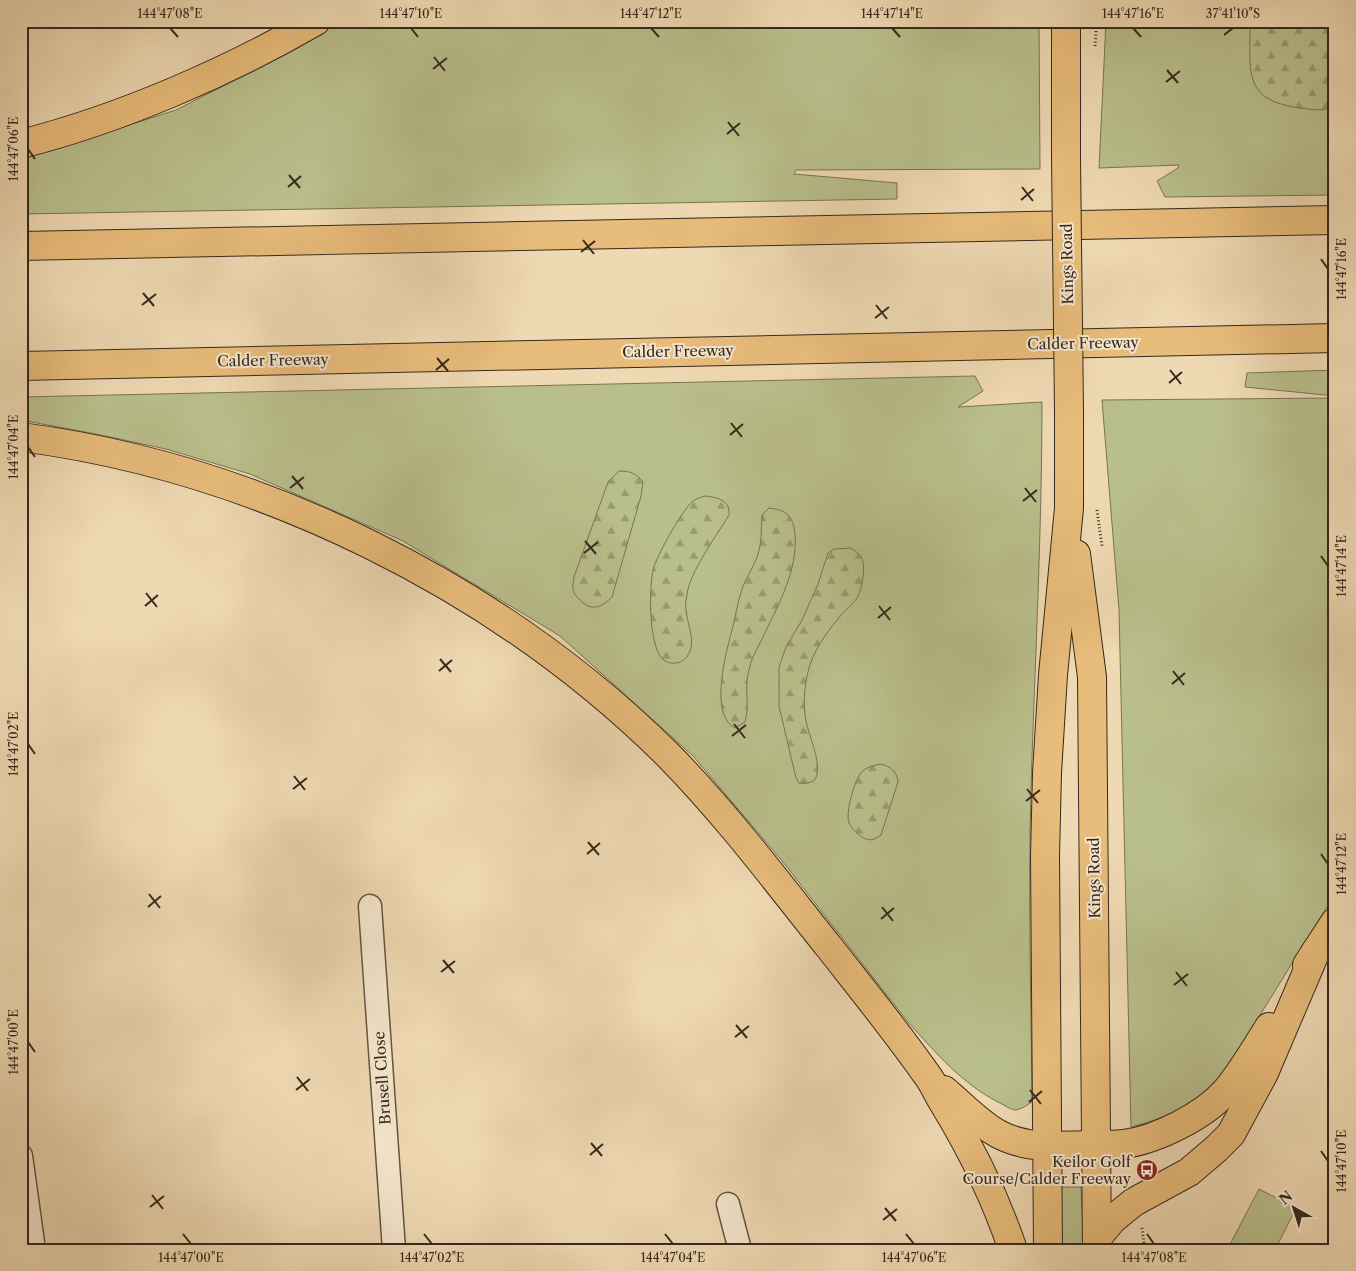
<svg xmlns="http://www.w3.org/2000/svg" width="1356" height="1271" viewBox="0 0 1356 1271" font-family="'Libre Caslon Text',serif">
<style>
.grass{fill:#b9bf8c;stroke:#787454}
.forest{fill:url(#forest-firs);stroke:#787454}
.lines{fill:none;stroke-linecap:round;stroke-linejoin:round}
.minor-casing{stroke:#645542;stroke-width:25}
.primary-casing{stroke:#36291d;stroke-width:30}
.motorway-casing{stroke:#36291d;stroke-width:30}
.path{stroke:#36291d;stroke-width:3;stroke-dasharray:1 2.5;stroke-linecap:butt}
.minor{stroke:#f5e6ce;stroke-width:22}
.primary{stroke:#e8bc7a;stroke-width:28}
.motorway{stroke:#e8bc7a;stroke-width:28}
.primary-bridge-casing{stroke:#36291d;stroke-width:30;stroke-linecap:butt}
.primary-bridge{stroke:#e8bc7a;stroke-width:28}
.ticks{fill:none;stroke:#36291d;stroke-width:2}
.labels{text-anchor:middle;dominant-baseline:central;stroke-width:4;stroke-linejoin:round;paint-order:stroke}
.street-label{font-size:15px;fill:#36291d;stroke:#f5e6ce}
.poi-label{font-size:15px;fill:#36291d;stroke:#f5e6ce;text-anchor:end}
.neatline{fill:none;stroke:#36291d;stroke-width:2}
.ticks-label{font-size:12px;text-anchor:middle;fill:#36291d}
</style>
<defs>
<pattern id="forest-firs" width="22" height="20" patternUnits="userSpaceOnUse" patternTransform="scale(1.25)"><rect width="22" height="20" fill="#b9bf8c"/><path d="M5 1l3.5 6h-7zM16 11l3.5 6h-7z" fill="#979b72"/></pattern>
</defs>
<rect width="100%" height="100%" fill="#efd9b3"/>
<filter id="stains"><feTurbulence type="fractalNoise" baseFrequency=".004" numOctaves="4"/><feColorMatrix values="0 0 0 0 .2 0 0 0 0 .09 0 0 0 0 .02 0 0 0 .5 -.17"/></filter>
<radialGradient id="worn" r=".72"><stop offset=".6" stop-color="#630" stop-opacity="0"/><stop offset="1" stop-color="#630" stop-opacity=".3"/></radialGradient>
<g class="grass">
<path d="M340,21h699l1,148 -244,1 -2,4 103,9v16l-876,15v-57l36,-9 119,-38 125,-64z"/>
<path d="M1106,21h229v174l-170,2 -8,-16 21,-13 1,-3 -80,3z"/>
<path d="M1335,370v26l-90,-9 2,-14z"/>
<path d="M975,376l8,15 -25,16 84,-5c0,128 -7,257 -11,386 -3,104 0,209 1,314 -5,3 -11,8 -18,8 -4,-1 -10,-5 -14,-7 -37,-18 -65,-51 -92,-81l-125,-160 -90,-106 -133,-120 -157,-95 -153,-67 -84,-25 -70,-15 -75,-14v-23z"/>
<path d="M1335,398v496l-104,168c-7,8 -13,17 -20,25 -22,21 -51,33 -80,40l-12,-517 -17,-210z"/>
<path d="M1061,1187h20l3,63h-22z"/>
<path d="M1259,1189l37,19 -21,42h-48z"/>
</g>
<g class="forest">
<path d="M1250,21h85l-1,84c-10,8 -22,4 -34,3 -60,-8 -49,-39 -50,-87z"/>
<path d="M619,471c11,0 17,2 24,11l-2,14 -29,101c-9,9 -19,15 -30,5 -4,-4 -8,-7 -9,-13 -1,-4 1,-8 1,-12l34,-95z"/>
<path d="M706,496c13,2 24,4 23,19 -12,20 -40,58 -42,80 -1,5 -2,10 -1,15 1,13 9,28 4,41 -4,11 -15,15 -25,10 -17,-10 -16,-73 -12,-91 3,-13 29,-60 40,-69 4,-3 8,-4 13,-5z"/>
<path d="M769,508c18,2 24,8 26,26 3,36 -16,69 -31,101 -4,9 -10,18 -13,27 -1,6 -4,13 -4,19 -1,13 2,28 -2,41l-10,6c-27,-13 -8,-79 -2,-102 3,-12 5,-25 9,-37 4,-11 11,-21 15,-32 5,-13 4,-28 5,-42z"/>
<path d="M850,548c6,3 12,7 13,14 2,9 -1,25 -5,34 -4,8 -14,15 -20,23 -12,14 -26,34 -30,53 -4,16 -5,33 -2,49 3,15 14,38 11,53 -1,9 -10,10 -18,9l-3,-5 -17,-72v-39l7,-20 16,-27 16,-36 10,-31 6,-4z"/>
<path d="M881,764c10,3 16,7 17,18l-17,53c-2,1 -4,3 -7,4 -9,4 -21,-8 -25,-16 -4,-9 5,-40 11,-49 5,-7 13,-8 21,-10z"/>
</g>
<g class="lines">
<g class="minor-casing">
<g id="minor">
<path d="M370,906l24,344"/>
<path d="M21,1156l13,94"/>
<path d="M728,1204l12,46"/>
</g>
</g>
<g class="primary-casing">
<g id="primary">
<path d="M1066,158v-137"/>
<path d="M1076,554l16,123 5,573"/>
<path d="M1048,1146l49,-1"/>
<path d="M1048,1250l-3,-394 2,-83 6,-98 16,-167v-98"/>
</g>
</g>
<g class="motorway-casing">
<g id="motorway">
<path d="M21,144c99,-25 207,-72 295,-123"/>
<path d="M21,246l1314,-26"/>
<path d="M21,366l1314,-28"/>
<path d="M21,437c238,31 478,150 648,319 58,59 108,126 160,191 33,42 67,84 98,128 7,9 11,20 17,29 28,46 52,95 69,146"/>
<path d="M1307,965l28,-43"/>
<path d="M944,1090c37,31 51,54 104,56"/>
<path d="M1097,1145c9,0 18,0 27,-1 32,-4 80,-28 102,-53 16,-19 29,-42 43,-64"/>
<path d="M1097,1238l15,-18 12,-10 10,-8 55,-30 27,-23 15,-15 33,-61 52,-122"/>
</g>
</g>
<g class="path">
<path d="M1095,46l2,-25"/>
<path d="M1097,510l5,36"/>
<path d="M1142,1228l3,22"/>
</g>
<use href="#minor" class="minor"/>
<use href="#primary" class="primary"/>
<use href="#motorway" class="motorway"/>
<g class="primary-bridge-casing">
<path id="primary-bridge" d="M1066,158l3,252"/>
</g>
<use href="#primary-bridge" class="primary-bridge"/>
</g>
<path class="ticks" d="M170,28l8,9M411,28l7,9M651,28l8,9M892,28l8,9M1133,28l8,9M1224,35l9,-7M434,57l11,14M433,69l14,-11M1167,70l11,13M1166,82l14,-11M728,122l11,14M727,134l13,-11M28,149l7,10M289,175l11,13M288,187l13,-11M1022,187l11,14M1021,200l13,-11M583,240l11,14M581,252l14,-11M1321,259l7,10M143,293l11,13M142,305l14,-11M876,305l11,14M875,318l14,-11M437,358l11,13M436,370l13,-11M1170,370l11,14M1169,383l13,-11M731,423l11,14M730,435l13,-11M28,447l7,10M292,476l11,13M290,488l14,-11M1025,488l11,14M1023,501l14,-11M585,541l11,13M584,553l14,-11M1321,556l7,10M146,593l11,14M145,606l13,-11M879,606l11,14M878,618l13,-11M440,659l11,13M439,671l13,-11M1173,671l11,14M1172,684l13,-11M734,724l11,14M732,736l14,-11M28,744l7,10M294,776l11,14M293,789l14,-11M1027,789l11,14M1026,801l14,-11M588,842l11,13M587,854l13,-11M1321,854l7,10M149,894l11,14M148,907l13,-11M882,907l11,14M881,919l13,-11M443,960l11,13M441,972l14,-11M1176,972l11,14M1174,985l14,-11M736,1025l11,13M735,1037l14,-11M28,1042l7,10M297,1077l11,14M296,1090l14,-11M1030,1090l11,14M1029,1102l13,-11M591,1143l11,13M1321,1151l7,10M590,1155l13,-11M152,1195l11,14M150,1207l14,-11M885,1208l11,13M883,1220l14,-11M183,1234l8,10M424,1234l8,10M665,1234l8,10M906,1234l8,10M1147,1234l7,10"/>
<defs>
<g id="bus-disc" transform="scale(1.125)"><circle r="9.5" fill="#8f2418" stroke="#f5e6ce"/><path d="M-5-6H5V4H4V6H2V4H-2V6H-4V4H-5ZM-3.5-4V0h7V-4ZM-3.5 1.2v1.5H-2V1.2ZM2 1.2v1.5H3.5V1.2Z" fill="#fff"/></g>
</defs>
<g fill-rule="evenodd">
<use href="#bus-disc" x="1147" y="1170"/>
</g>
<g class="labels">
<g class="street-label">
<text transform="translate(1067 264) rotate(-91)">Kings Road</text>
<text transform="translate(1083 343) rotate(-1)">Calder Freeway</text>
<text transform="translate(678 351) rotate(-1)">Calder Freeway</text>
<text transform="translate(273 360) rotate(-1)">Calder Freeway</text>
<text transform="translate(1094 878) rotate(-91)">Kings Road</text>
<text transform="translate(382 1078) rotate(-94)">Brusell Close</text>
</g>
<g class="poi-label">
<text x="1131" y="1161">Keilor Golf<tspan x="1131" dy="17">Course/Calder Freeway</tspan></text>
</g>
</g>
<rect width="1356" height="1271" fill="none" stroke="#efd9b3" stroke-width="55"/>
<g transform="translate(1294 1208) rotate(321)" stroke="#f5e6ce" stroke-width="4" paint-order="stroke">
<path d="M0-4L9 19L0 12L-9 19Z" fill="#36291d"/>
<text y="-8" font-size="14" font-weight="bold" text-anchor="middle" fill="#36291d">N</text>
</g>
<rect x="28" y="28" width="1300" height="1216" class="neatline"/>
<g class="ticks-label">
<text x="170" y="18">144°47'08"E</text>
<text x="411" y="18">144°47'10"E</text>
<text x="651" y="18">144°47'12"E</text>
<text x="892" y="18">144°47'14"E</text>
<text x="1133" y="18">144°47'16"E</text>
<text x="1233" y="18">37°41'10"S</text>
<text transform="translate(14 149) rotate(-90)" y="4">144°47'06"E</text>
<text transform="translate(1342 269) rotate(-90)" y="4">144°47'16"E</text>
<text transform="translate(14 447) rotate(-90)" y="4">144°47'04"E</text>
<text transform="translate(1342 566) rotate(-90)" y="4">144°47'14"E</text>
<text transform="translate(14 744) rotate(-90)" y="4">144°47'02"E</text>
<text transform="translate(1342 864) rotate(-90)" y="4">144°47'12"E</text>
<text transform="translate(14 1042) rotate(-90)" y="4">144°47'00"E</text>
<text transform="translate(1342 1161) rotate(-90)" y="4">144°47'10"E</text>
<text x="191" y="1262">144°47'00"E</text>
<text x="432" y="1262">144°47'02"E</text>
<text x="673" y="1262">144°47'04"E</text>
<text x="914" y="1262">144°47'06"E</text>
<text x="1154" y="1262">144°47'08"E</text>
</g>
<rect width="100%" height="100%" filter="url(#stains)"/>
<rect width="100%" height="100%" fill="url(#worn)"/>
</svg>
